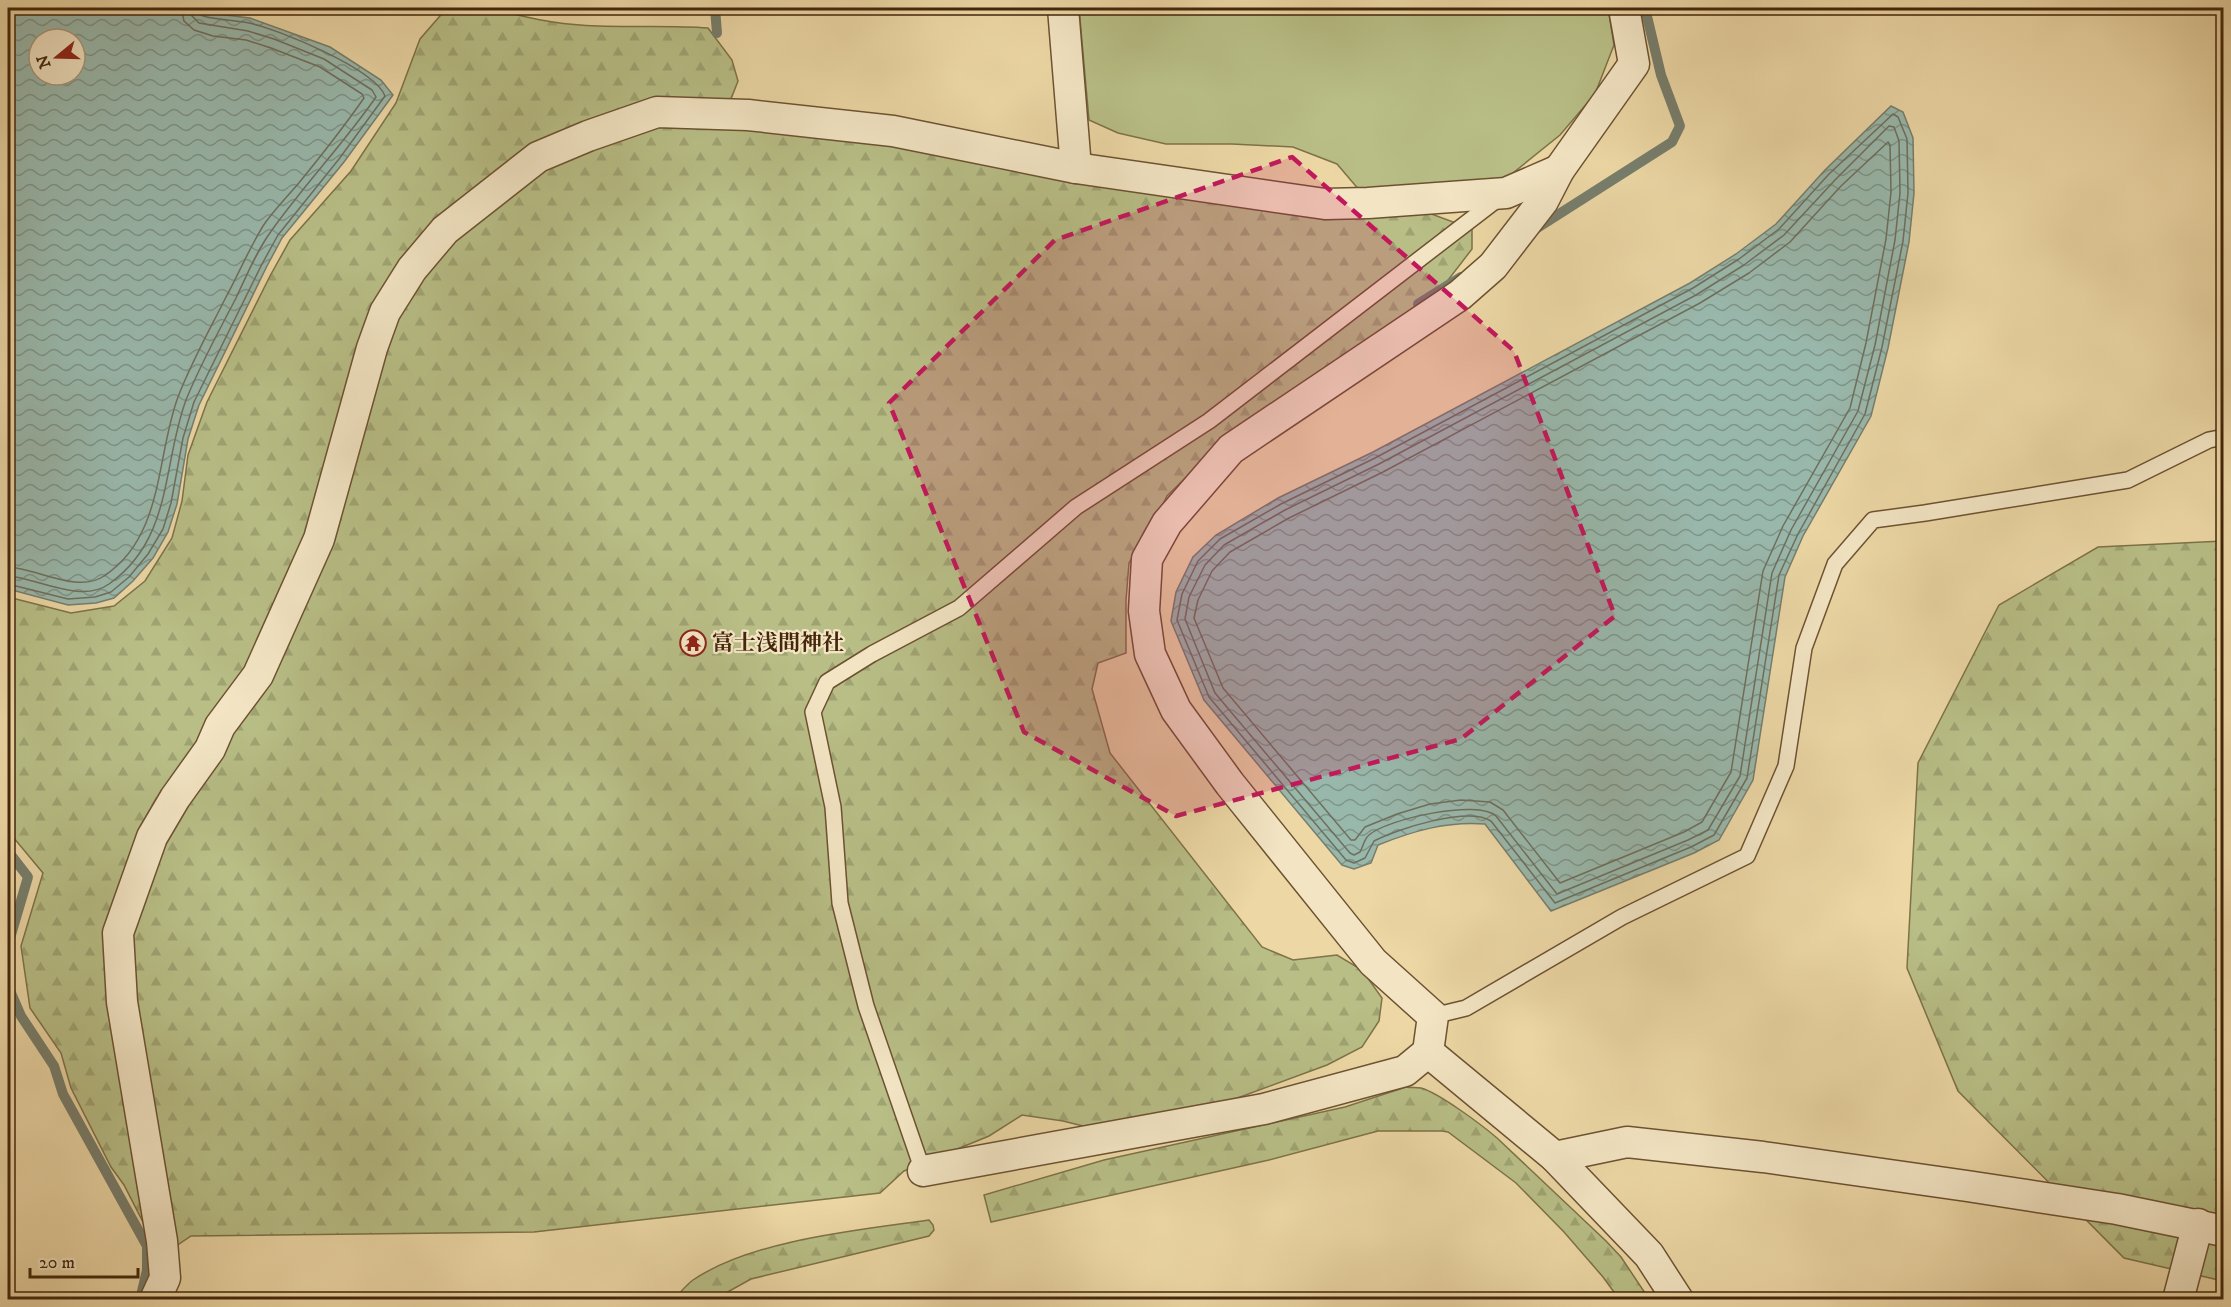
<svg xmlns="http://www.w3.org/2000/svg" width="2231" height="1307" viewBox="0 0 2231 1307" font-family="'IM FELL DW Pica','Noto Serif JP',serif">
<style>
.forest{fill:url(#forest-firs);stroke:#7e7248;stroke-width:1.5}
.park{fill:#b8be86;stroke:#7e7248;stroke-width:1.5}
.water{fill:url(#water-waves);stroke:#777e6c;stroke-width:1.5;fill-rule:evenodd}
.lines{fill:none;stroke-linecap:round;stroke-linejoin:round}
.shore{stroke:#6e6f5c;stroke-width:1.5}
.stream{stroke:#777e6c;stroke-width:10}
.lane-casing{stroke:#6d5232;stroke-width:18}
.street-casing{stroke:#6d5232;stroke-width:33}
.lane{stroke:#f3e5c4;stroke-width:15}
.street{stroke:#f3e5c4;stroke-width:30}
.marked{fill:#c2185b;fill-opacity:0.2;stroke:#c2185b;stroke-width:4.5;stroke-dasharray:12 8;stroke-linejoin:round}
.labels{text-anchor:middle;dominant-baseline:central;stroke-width:4.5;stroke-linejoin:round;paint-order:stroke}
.poi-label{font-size:22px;font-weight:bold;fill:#43260b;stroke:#f3e5c4;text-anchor:start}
</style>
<defs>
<pattern id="forest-firs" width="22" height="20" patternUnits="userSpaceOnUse" patternTransform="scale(1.5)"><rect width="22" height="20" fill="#b8be86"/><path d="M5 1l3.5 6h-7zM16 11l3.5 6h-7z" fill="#9fa372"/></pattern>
<pattern id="water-waves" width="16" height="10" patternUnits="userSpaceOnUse" patternTransform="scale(1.5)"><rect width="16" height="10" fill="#99b8ac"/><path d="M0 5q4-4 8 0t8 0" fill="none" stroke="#7e958a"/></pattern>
</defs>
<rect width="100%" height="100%" fill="#ecd7a5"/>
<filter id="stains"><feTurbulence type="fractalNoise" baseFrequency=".00333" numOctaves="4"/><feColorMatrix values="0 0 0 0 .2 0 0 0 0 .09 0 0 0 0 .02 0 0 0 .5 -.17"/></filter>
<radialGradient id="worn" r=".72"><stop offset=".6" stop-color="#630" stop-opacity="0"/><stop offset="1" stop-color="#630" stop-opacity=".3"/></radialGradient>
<g class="forest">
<path d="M467,8c30,0 57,10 86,14 51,8 104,2 155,6l24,32 6,21 -7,18 11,23 668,84 62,23v20l-40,52 -216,147 -49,48 -14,29 -24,38 -3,37v53l-28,10 -6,26 18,64 152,194 31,13 44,-5 25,15 20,28 -3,23 -17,26 -35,18 -103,38 -129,26 -32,-8 -41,-6 -33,21 -85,35 -24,22 -346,39 -343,4 -37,25 -7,-31 -23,-45 -13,-18 -40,-79 -10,-35 -31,-45 -9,-62 22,-73 -35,-42v-234l63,16 43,-7 31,-25 27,-43 10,-37 6,-46 19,-53 63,-126 20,-36 61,-69 45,-68 24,-64 26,-30z"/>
<path d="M2223,541v740l-99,-23 -166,-167 -51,-123 11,-205 81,-158 99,-58z"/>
<path d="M1406,1087c5,1 10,0 15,1 18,5 61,37 76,50l109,103 15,16 28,42h-30l-16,-22 -39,-45 -48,-49 -68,-51 -6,-1h-64l-109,29 -278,62 -7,-27 120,-35 241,-53z"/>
<path d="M929,1220l4,5 1,5 -5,6 -178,43 -36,20h-41c6,-6 12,-14 19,-19 59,-40 165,-50 236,-60z"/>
</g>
<path class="park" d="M1079,8h529l6,37 -19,49 -35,41 -57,46 -143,10 -23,-27 -44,-17 -61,-3h-66l-48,-11 -29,-13z"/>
<g class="water">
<path d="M8,8h185l24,6 33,4 80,29 51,33 12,15 -49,67 -62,76 -15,28 -68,139 -11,34 -11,65 -9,28 -15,26 -20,23 -19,17 -18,5 -28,2 -60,-16zM39,39h36v36h-36z"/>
<path d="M1891,106l12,6 10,26 1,55 -5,49 -21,106 -17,68 -68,120 -18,41 -32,203 -34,60 -25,13 -143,58 -66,-87c-38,-3 -72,7 -107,21l-7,18 -17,6 -12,-4 -138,-165 -33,-79 5,-29 17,-35 23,-22 62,-37 95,-46 317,-169 46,-29 40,-30 49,-54z"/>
</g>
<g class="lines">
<g class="shore">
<path d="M1893,114l5,3 9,22 1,54 -5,48 -21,106 -17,67 -67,120 -19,41 -32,203 -33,57 -23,12 -136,56 -64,-82c-23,-15 -94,8 -117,20l-9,17 -11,5 -8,-3 -137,-163 -32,-77 5,-26 16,-33 22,-22 61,-35 94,-46 318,-170 46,-29 40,-30 50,-55z"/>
<path d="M1889,126l5,1 5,14 1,52 -5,47 -20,105 -17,66 -67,119 -19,43 -32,203 -32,54 -20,10 -131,54 -61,-78c-18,-17 -109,3 -127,19 -5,4 -6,12 -9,17l-6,3 -4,-2 -135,-160 -30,-74 4,-22 16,-32 19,-20 61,-35 94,-46 317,-169 48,-30 40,-30 51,-55z"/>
<path d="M1888,142l2,3 1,47 -5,47 -20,104 -16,65 -67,118 -20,45 -32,201 -29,50 -18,10 -124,51 -57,-73 -13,-8 -29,-2 -31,4 -33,10 -32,13 -10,13h-4l-128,-152 -29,-70 4,-18 14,-29 18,-19 59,-34 94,-46 317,-169 49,-30 41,-31 51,-56z"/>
<path d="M8,567c28,1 70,27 96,9 60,-39 52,-120 74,-179 13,-34 31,-66 47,-98 13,-24 24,-50 38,-73 10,-15 23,-28 35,-42 23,-28 45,-56 66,-86l-2,-4 -42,-27 -49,-19 -25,-8 -33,-4 -19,-6 -10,-9 -3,-13"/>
<path d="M8,576c29,2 73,28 101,8 64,-45 53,-119 77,-184 14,-35 33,-69 50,-102 11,-23 21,-48 36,-68 33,-46 72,-87 104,-133l-4,-7 -48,-31 -50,-20 -26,-8 -49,-8 -7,-7 -2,-8"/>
<path d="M8,584l60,15 27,-2 16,-5 18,-15 19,-23 15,-25 8,-26 12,-65 11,-36 68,-138 16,-29 61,-76 46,-63c-10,-27 -107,-67 -136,-73 -16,-3 -31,-3 -46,-7l-5,-3v-5"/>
</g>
<g class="stream">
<path d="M715,8l2,25"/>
<path d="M1534,230l138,-88 8,-16 -19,-51 -16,-67"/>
<path d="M1418,304l43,-27"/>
<path d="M8,851l20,26 -20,68"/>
<path d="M8,986l13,30 33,50 9,28 84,152v24l-7,30"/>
</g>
<g class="lane-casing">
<g id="lane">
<path d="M1433,1016l33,-8 156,-91 125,-61 39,-90 18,-118 31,-84 38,-44 52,-7 203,-33 81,-40 15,-3"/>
<path d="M923,1171l-57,-165 -26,-103 -7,-96 -20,-95 14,-30 45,-28 87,-46 117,-101 133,-86 290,-223"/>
</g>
</g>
<g class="street-casing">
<g id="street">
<path d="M1063,8l13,160"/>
<path d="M1428,1052l127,105 94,98 29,45"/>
<path d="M1555,1157l72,-15 136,15 204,29 150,23 107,22"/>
<path d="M923,1171l341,-62 141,-38 23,-19 5,-36 -60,-54 -143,-178 -54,-74 -26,-56 -6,-43 3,-52 20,-36 64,-74 229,-154 33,-29 50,-65 16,-31 75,-106 -10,-56"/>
<path d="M155,1300l10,-22 -3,-37 -40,-239 -4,-69 34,-96 23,-39 35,-49 10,-23 38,-51 61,-136 53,-191 13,-36 27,-43 33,-39 93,-73 50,-21 69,-24 91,3 145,16 183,37 249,36 43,-1 138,-10 53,-23"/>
<path d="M2178,1300l20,-76"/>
</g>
</g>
<use href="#lane" class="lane"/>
<use href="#street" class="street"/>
</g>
<path class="marked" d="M1292,157l222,194 101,265 -154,123 -285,77 -152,-84 -135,-329 166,-163z"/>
<defs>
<g id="temple-ring" transform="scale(1.35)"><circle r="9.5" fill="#f3e5c4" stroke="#8f2418" stroke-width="1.5"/><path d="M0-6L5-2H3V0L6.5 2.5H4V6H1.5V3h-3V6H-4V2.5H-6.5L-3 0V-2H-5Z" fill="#8f2418"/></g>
</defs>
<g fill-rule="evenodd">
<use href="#temple-ring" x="693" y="643"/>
</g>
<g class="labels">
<g class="poi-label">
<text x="712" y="643">富士浅間神社</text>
</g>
</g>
<rect width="2231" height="1307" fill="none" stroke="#ecd7a5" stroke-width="30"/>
<rect x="9" y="9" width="2213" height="1289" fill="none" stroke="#43260b" stroke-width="3"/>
<rect x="15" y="15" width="2201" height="1277" fill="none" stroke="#43260b" stroke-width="1.5"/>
<g transform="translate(57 57) rotate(251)"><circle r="28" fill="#f3e5c4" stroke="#ad997a" stroke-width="1.5"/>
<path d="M0-4.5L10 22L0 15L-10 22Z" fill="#8f2418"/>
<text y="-9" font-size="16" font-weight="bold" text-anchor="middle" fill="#43260b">N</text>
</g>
<path d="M30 1268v9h108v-9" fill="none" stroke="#43260b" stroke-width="3"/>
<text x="39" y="1268" font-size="18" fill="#43260b" stroke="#f3e5c4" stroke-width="4.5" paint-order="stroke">20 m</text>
<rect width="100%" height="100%" filter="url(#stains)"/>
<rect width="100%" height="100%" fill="url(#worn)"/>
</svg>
